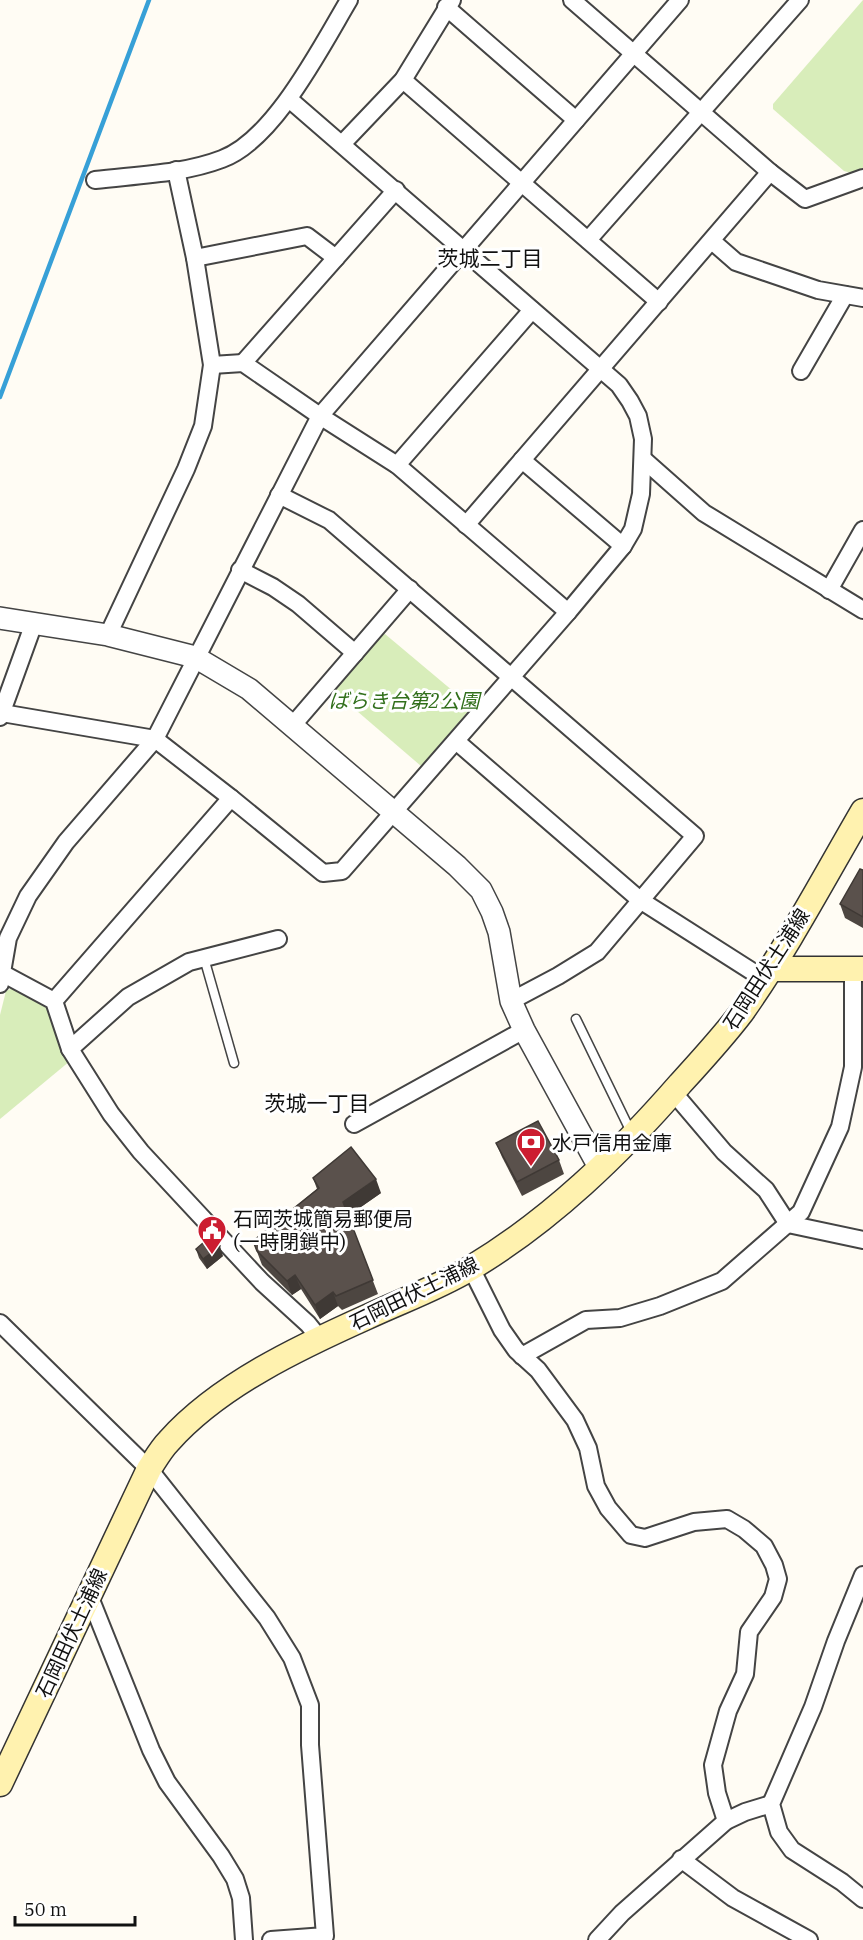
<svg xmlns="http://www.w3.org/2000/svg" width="863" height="1940" viewBox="0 0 863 1940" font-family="'IBM Plex Serif','Noto Sans JP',serif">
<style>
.green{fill:#d8edba}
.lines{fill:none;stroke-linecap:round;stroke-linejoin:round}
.stream{stroke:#37a0d7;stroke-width:4.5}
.service-casing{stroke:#444;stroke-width:11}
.minor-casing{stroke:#444;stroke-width:20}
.tertiary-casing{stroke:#444;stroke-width:24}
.secondary-casing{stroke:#333;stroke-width:27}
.service{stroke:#fff;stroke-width:8}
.minor{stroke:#fff;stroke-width:16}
.tertiary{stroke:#fff;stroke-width:21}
.secondary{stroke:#fff2af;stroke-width:24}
.wall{fill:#4d4641}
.shaded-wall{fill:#3f3935}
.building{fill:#5a514c;stroke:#3f3935;stroke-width:1.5}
.labels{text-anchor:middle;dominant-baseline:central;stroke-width:6;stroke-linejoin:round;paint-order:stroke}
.park-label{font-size:20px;font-style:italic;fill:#316f1b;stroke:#fff}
.street-label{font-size:20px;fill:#111;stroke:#fff}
.poi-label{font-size:20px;fill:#111;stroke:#fff;text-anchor:start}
.neighbourhood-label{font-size:21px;fill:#111;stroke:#fff}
</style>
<rect width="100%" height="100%" fill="#fffcf4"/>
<g class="green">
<path d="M863,0v168l-12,5 -7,-2 -71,-62v-5z"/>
<path d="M385,634l87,73 -51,59 -85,-73 -1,-4 47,-54z"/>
<path d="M13,988l35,18 22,55 -70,58v-104l6,-24z"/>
</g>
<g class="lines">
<path class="stream" d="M0,397l149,-397"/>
<g class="service-casing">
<g id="service">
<path d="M204,958l30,105"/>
<path d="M576,1019l56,115"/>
</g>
</g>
<g class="minor-casing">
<g id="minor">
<path d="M572,0l198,172 35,27 58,-21"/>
<path d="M446,7l130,113"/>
<path d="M403,80l256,222"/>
<path d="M342,144l61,-64 49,-80"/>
<path d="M95,180c42,-5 88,-6 127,-21 52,-19 99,-112 127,-159"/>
<path d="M588,240l212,-240"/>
<path d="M712,241l24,21 82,28 45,8"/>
<path d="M195,258l112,-22 29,22"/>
<path d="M243,363l153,-173"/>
<path d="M212,365l31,-2 77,53 77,49 171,147"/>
<path d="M801,371l44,-76"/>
<path d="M643,459l61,54 159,97"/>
<path d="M522,460l101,86"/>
<path d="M397,465l135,-155"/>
<path d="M279,495l50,25 366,316 -98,116 -39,24 -47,25"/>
<path d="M466,525l304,-353"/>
<path d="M240,570l33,17 25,17 57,49"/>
<path d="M829,590l34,-60"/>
<path d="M108,635l78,-166 17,-43 9,-61 -17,-107 -19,-88"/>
<path d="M2,713l153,26 76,59 92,75 19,-2 226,-259 55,-66 10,-17 8,-35 2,-55 -5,-23 -8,-15 -11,-16 -330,-286"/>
<path d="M0,717l34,-94"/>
<path d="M292,726l118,-137"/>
<path d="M456,741l184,159 124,79"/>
<path d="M0,972l54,29 16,48 41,65 30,38 121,130 46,42 12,15"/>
<path d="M0,984l8,-46 20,-42 38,-54 89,-103 165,-323 360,-416"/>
<path d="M54,1001l177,-203"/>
<path d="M70,1049l58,-52 61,-35 89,-23"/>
<path d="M673,1092l51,60 42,38 22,34 75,16"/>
<path d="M354,1124l170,-94"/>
<path d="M471,1268l31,62 14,20 22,20 37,50 13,28 8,38 12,22 23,27 14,3 49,-16 33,-3 17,10 20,17 10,19 4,14 -5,18 -24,35 -4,42 -17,37 -15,54 4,28 9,28"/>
<path d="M0,1323l149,146 118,149 25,40 18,47v40l15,191 -54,4"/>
<path d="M522,1356l64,-36 34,-2 40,-12 62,-25 79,-69 39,-85 13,-60v-98"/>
<path d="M863,1575l-27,66 -23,66 -42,97 8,28 13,18 50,32 21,17"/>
<path d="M89,1595l62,155 16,32 54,74 14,23 6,19 3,42"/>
<path d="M681,1859l52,39 76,42"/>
<path d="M597,1940l25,-27 104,-92 19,-9 26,-8"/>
</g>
</g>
<g class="tertiary-casing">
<path id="tertiary" d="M0,618l108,17 87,22 54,32 208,177 24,24 11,22 7,20 12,69 13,29 76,139"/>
</g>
<g class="secondary-casing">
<g id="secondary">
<path d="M770,969h93"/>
<path d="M0,1784l149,-315c6,-9 12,-20 20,-28 50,-56 131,-94 198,-124 34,-16 71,-29 104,-49 80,-48 148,-114 209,-184 21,-23 43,-47 62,-72 45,-64 82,-134 121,-201"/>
</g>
</g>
<use href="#service" class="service"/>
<use href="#minor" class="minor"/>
<use href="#tertiary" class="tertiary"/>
<use href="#secondary" class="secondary"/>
</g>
<g class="wall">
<path d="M863,870v58l-18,-10 -5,-14z"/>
<path d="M496,1143l63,17 5,14 -42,22 -20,-39z"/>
<path d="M313,1178l68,15 -33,23 30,78 -36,16 -4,-4 -18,13 -19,-30 -9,6 -30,-30 -9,-24 64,-52z"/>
<path d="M196,1249l27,7 -16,13 -8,-11z"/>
</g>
<g class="shaded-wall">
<path d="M376,1179l5,14 -33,23 -5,-14z"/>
<path d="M220,1246l3,10 -16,13 -4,-10z"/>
<path d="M295,1275l6,14 -9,6 -5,-14z"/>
<path d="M333,1292l5,14 -18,13 -5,-14z"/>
</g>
<g class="building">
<path d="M860,869l3,1v47l-23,-13z"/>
<path d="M538,1121l21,39 -42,22 -21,-39z"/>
<path d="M351,1147l25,32 -33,23 30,78 -37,16 -3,-4 -18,13 -20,-30 -8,6 -30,-30 -4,-10 66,-53 -6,-10z"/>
<path d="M211,1236l9,10 -17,13 -7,-10z"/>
</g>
<defs>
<g id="bank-pin" transform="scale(1.5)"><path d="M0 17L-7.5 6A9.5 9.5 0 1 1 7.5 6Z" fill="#cc1d30" stroke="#fff"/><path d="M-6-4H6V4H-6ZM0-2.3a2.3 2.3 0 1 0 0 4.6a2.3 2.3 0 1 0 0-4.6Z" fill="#fff"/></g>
<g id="civic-pin" transform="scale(1.5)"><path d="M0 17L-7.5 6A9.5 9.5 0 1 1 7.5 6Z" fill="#cc1d30" stroke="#fff"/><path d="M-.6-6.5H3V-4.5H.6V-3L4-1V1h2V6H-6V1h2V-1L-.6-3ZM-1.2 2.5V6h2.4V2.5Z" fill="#fff"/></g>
</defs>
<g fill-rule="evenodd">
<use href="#bank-pin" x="531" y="1142"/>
<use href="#civic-pin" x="212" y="1230"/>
</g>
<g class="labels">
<g class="park-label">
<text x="404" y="700">ばらき台第2公園</text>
</g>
<g class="street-label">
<text transform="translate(766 969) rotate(-57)">石岡田伏土浦線</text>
<text transform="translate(414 1293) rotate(-26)">石岡田伏土浦線</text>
<text transform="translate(71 1633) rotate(-65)">石岡田伏土浦線</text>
</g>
<g class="poi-label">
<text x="552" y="1142">水戸信用金庫</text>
<text x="233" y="1218">石岡茨城簡易郵便局<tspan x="233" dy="23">(一時閉鎖中)</tspan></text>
</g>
<g class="neighbourhood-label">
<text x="490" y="258">茨城二丁目</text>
<text x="317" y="1103">茨城一丁目</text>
</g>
</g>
<path d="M15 1916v9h120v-9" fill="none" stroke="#111111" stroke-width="3"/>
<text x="24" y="1916" font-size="18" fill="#111111" stroke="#ffffff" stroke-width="4.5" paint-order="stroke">50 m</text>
</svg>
